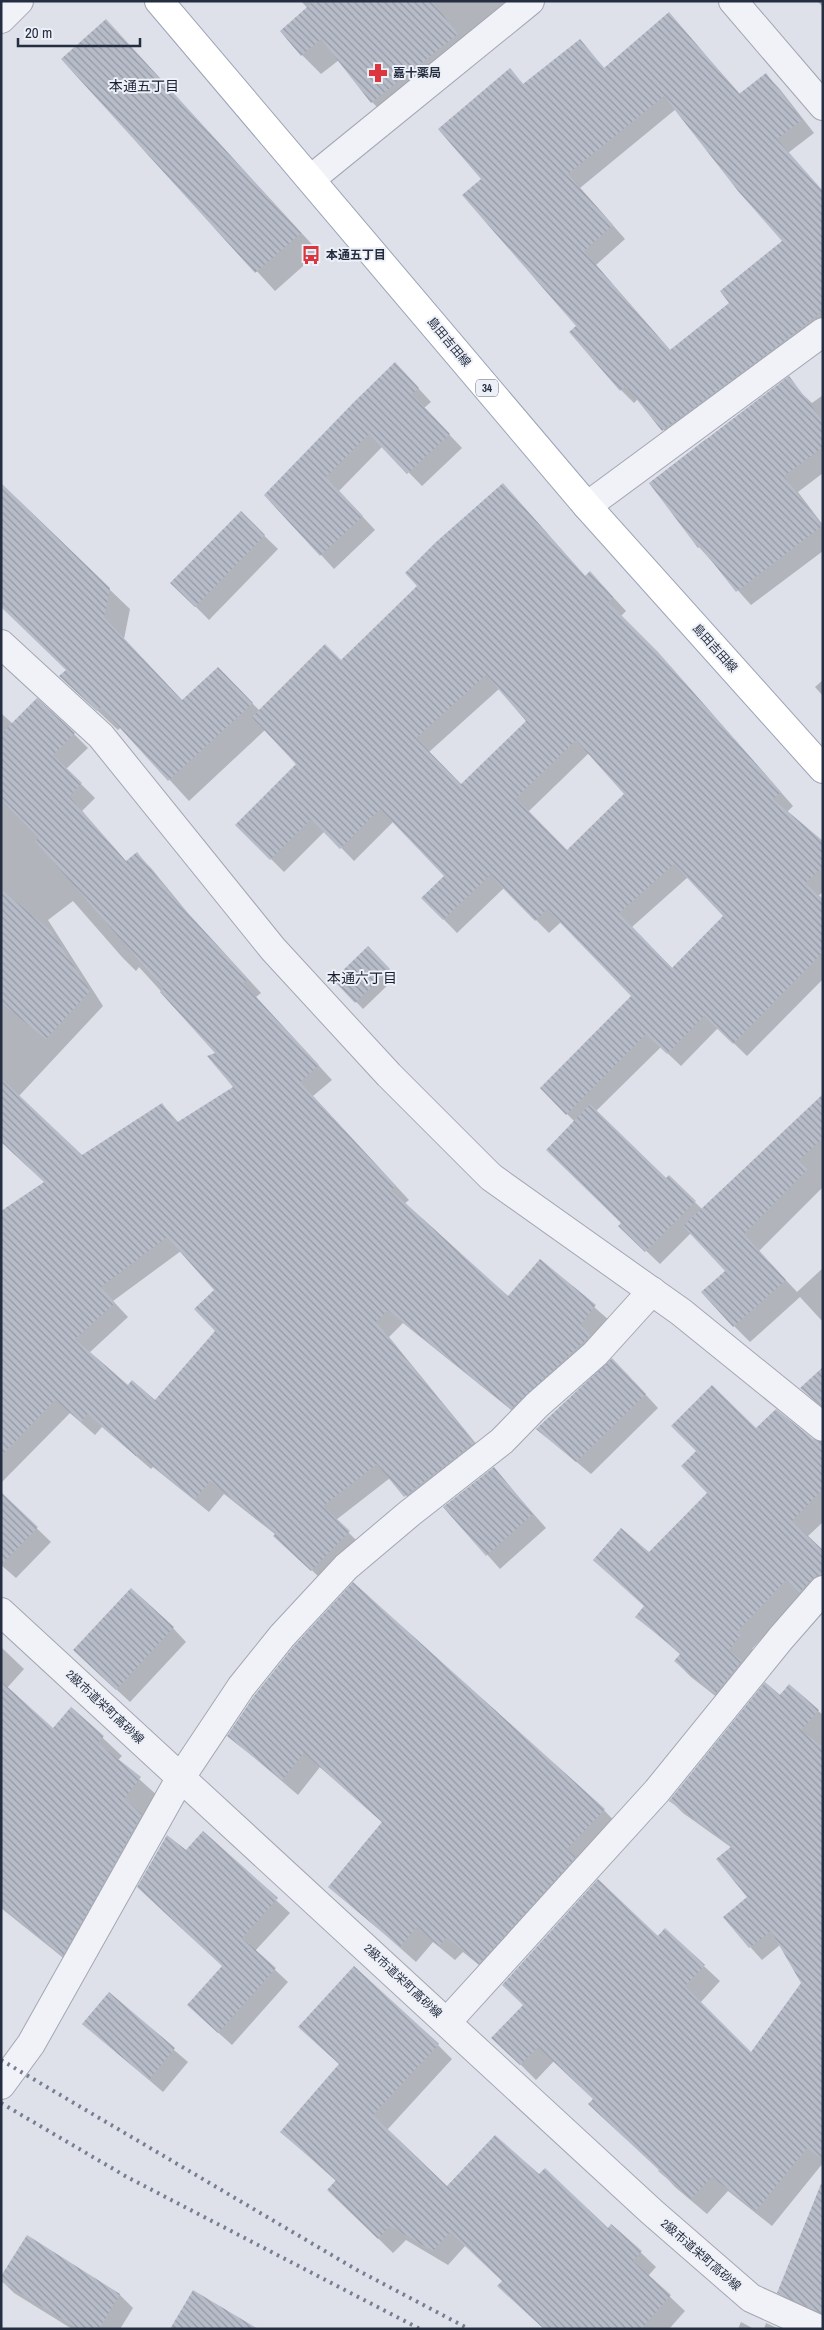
<svg xmlns="http://www.w3.org/2000/svg" width="824" height="2330" viewBox="0 0 824 2330" font-family="'Archivo Narrow','Noto Sans JP',sans-serif">
<style>
.shadow{fill:#0003;fill-rule:evenodd}
.building{fill:url(#building-back-hatch);fill-rule:evenodd}
.lines{fill:none;stroke-linecap:round;stroke-linejoin:round}
.minor-casing{stroke:#a3a7b3;stroke-width:30}
.tertiary-casing{stroke:#a3a7b3;stroke-width:30}
.primary-casing{stroke:#9ca4b6;stroke-width:30}
.minor{stroke:#f1f2f7;stroke-width:28}
.tertiary{stroke:#f1f2f7;stroke-width:28}
.primary{stroke:#fff;stroke-width:28}
.rail{stroke:#767e94;stroke-width:4;stroke-dasharray:2.5 5;stroke-linecap:butt}
.labels{text-anchor:middle;dominant-baseline:central;stroke-width:4;stroke-linejoin:round;paint-order:stroke}
.shield{fill:#edf0f6;stroke:#616877;stroke-width:1}
.shield-label{font-size:11px;font-weight:bold;fill:#252d41}
.poi-label{font-size:12px;font-weight:bold;fill:#252d41;stroke:#edf0f6;text-anchor:start}
.street-label{font-size:12px;fill:#252d41;stroke:#edf0f6}
.neighbourhood-label{font-size:14px;fill:#181e32;stroke:#edf0f6}
</style>
<defs>
<pattern id="building-back-hatch" width="6" height="6" patternUnits="userSpaceOnUse" patternTransform="scale(1.25)"><rect width="6" height="6" fill="#b7bcc9"/><path d="M-1 5l2 2M0 0l6 6M5-1l2 2" fill="none" stroke="#9599a5"/></pattern>
</defs>
<rect width="100%" height="100%" fill="#dee1e9"/>
<g class="shadow">
<path d="M301,1h237l-147,120 -19,-19 -33,-42 -18,14 -19,-19 6,-46z"/>
<path d="M817,1h6v6z"/>
<path d="M669,14l71,80 26,-19 13,13 35,45 -26,20 35,39v128l-147,124 -38,-45 -4,4 -13,-13 -44,-64 -94,-147 27,-109 14,15 56,-44 25,28zM676,109l108,132 -53,62 -60,48 -75,-86 29,-26 -45,-51z"/>
<path d="M106,20l213,232 -44,39 -212,-232z"/>
<path d="M408,377l23,25 -7,6 38,40 -40,38 -39,-40 -44,45 36,39 -41,39 -68,-74z"/>
<path d="M796,388l16,15 11,-8v78l-25,19 25,33v26l-72,54 -52,-58 -49,-64 56,-44 6,6z"/>
<path d="M503,484l83,93 17,9 23,25 -5,5 50,51 122,139 -6,6 36,30v50l-5,4 5,5v78l-76,77 -29,-28 -37,38 -20,-19 -65,64 71,68 2,-2 34,33 120,-115v92l-64,64 38,41 26,-24v54l-23,-25 -50,45 -16,-16 -7,-55 -36,-38 -31,31 -40,-38 3,-3 -48,-101 -34,-34 92,-92 -72,-74 -12,11 -45,-45 -47,45 -34,-35 23,-22 -52,-55 -40,40 -29,-30 -41,41 -47,-47 60,-60 -32,-35 -76,71 -68,-74 -3,3 -57,-54 7,-6 41,-81 21,20 -6,30 59,63 35,-33 42,42 81,-49 78,-76zM499,689l29,32 -67,64 -32,-33zM589,753l36,41 -58,58 -39,-40zM688,877l36,39 -51,53 -41,-42z"/>
<path d="M241,513l37,36 -69,71 -37,-37z"/>
<path d="M823,680v16l-8,-9z"/>
<path d="M1,713l12,11 61,10 14,14 -22,21 29,29 -13,13 44,51 11,-8 14,14 36,44 74,81 -5,4 76,83 -19,16 96,104 -5,4 104,94 32,-38 69,60 -83,102 -123,-99 -14,14 98,120 -68,53 -29,-32 -54,42 26,26 -36,38 -50,-49 -52,-41 -15,18 -56,-45 -2,2 -49,-42 -7,8 -25,-22 -69,70v-110l44,-191 -44,-41zM73,901l49,56 14,14 3,-4 78,86 18,34 -56,36 -17,-19 -80,52 -63,-60 84,-90 -55,-86zM181,1251l35,39v41l-61,70 -27,-14 -39,-34 39,-36 -15,-16z"/>
<path d="M368,948l28,29 -33,32 -28,-29z"/>
<path d="M823,1368v41l-22,-21z"/>
<path d="M626,1373l32,35 -67,66 -54,-45z"/>
<path d="M756,1430l67,14v78l-16,15 16,15v49l-21,-6 -50,54 4,3 -24,57 -41,-32 -16,-16 6,-6 -44,-38 8,-11 4,-52 60,-61z"/>
<path d="M494,1469l52,59 -46,41 -55,-62z"/>
<path d="M1,1494l50,48 -35,36 -15,-13z"/>
<path d="M173,1628l13,14 -56,60 -42,-39z"/>
<path d="M1,1647l23,22 -17,19 46,42 19,-21 50,47 -4,4 41,37 -77,176 -81,-65z"/>
<path d="M789,1686l34,29v173l-43,57 -18,15 -38,-42 25,-20 -17,-50 -49,-35 -12,-12z"/>
<path d="M229,1736l375,74 15,16 -124,152 -32,-26 -8,8 -22,-18 -17,20 -86,-76 53,-63 -63,-56 -22,28z"/>
<path d="M203,1833l87,80 -35,38 33,31 -56,63 -30,-27 21,-52 -37,-114z"/>
<path d="M665,1930l55,51 -20,22 51,51 72,9v100l-51,63 -44,-35 -21,23 -32,-27 -81,-88 -40,-38 -18,19 -27,-27z"/>
<path d="M109,1994l79,68 -25,30 -79,-68z"/>
<path d="M438,2045l14,14 -65,71 60,58 92,-12 69,54 4,-5 44,42 -8,9 37,35 -16,18h-100l-66,-48 -37,-36 -18,20 -42,-25 -13,13 -64,-63 8,-8 -55,-50z"/>
<path d="M27,2236l93,59 13,13 -13,21h-48l-58,-36 -13,-13z"/>
<path d="M823,2237v83l-31,-14 -13,-13z"/>
<path d="M741,2322l13,7h-16z"/>
<path d="M766,2323l13,6h-15z"/>
</g>
<g class="building">
<path d="M314,1h118l26,33 -87,69 -50,-64 -20,17 -21,-25z"/>
<path d="M669,12l70,82 27,-21 36,47 -25,19 46,52v119l-32,26 -129,95 -36,-45 -6,5 -51,-59 7,-6 -114,-131 19,-16 -43,-50 72,-61 13,16 57,-45 24,29zM664,96l74,95 44,50 -62,50 9,12 -59,47 -86,-99 29,-26 -45,-51z"/>
<path d="M106,19l195,214 -46,40 -194,-214z"/>
<path d="M395,362l24,26 -7,6 38,40 -43,40 -38,-40 -43,43 37,39 -43,40 -56,-61 89,-92z"/>
<path d="M789,376l34,45v26l-39,29 38,50 -86,66 -36,-46 -2,2 -49,-65z"/>
<path d="M1,483l109,105 -6,29 78,83 36,-33 35,36 -85,78 -67,-74 -4,4 -38,-35 7,-6 -65,-63z"/>
<path d="M503,483l82,93 5,-5 23,26 -5,5 50,50 123,140 -8,7 50,42v26l-18,16 18,16v53l-90,92 -29,-28 -37,38 -21,-20 -80,81 -26,-27 91,-92 -84,-87 -12,12 -45,-46 -47,45 -22,-22 23,-22 -64,-67 -40,40 -29,-30 -41,41 -35,-35 61,-61 -44,-47 73,-73 16,16 76,-74 -12,-13 31,-31zM486,675l40,46 -65,63 -45,-46zM576,740l48,54 -57,56 -51,-52zM674,864l49,52 -51,52 -53,-55z"/>
<path d="M241,511l24,24 -70,72 -25,-24z"/>
<path d="M37,698l38,35 -22,22 29,28 -13,13 57,65 11,-9 36,45 75,82 -5,4 76,82 -19,17 96,104 -5,4 117,106 32,-37 56,46 -15,19 10,11 -80,74 -123,-99 -12,12 98,121 -70,54 -27,-33 -54,42 27,25 -39,40 -38,-35 3,-3 -66,-52 -15,18 -57,-45 -2,2 -48,-42 -7,8 -26,-22 -54,56v-245l43,-29 -43,-40v-64l81,77 80,-52 14,20 57,-36 -26,-31 8,-3 -55,-61 3,-4 -128,-147 4,-3 -38,-38v-66zM167,1237l47,53 -20,19 21,22 -60,69 -23,-20 -4,5 -53,-46 40,-36 -14,-16z"/>
<path d="M1,889l50,42 39,60 -44,48 -45,-36z"/>
<path d="M368,946l22,23 -35,34 -22,-23z"/>
<path d="M823,1094v44l-24,22 9,9 -64,65 42,46 -53,47 -32,-35 24,-21 -42,-45z"/>
<path d="M590,1104l76,74 3,-3 27,26 -51,51 -27,-26 3,-3 -75,-73z"/>
<path d="M612,1358l34,36 -70,68 -40,-33z"/>
<path d="M823,1367v40l-23,-19z"/>
<path d="M712,1385l44,43 20,-19 37,30 10,3v47l-31,32 31,29v25l-11,4 -13,14 -13,-13 -49,52 4,3 -12,15 13,11 -27,33 -41,-33 7,-8 -46,-36 9,-11 -51,-46 28,-32 28,24 58,-59 -26,-27 15,-15 -25,-25z"/>
<path d="M494,1467l39,47 -47,42 -43,-49z"/>
<path d="M1,1492l37,35 -37,38z"/>
<path d="M353,1582l252,227 -38,40 9,8 -97,107 -32,-27 -8,9 -22,-19 -17,20 -72,-60 54,-65 -78,-69 -22,27 -55,-44 27,-40 40,-50z"/>
<path d="M131,1588l43,39 -58,63 -43,-40z"/>
<path d="M1,1681l52,47 18,-21 33,29 -6,7 43,34 -17,22 18,15 -79,142 -62,-50z"/>
<path d="M765,1682l15,13 9,-11 30,26 -18,20 22,17v413l-16,-12 -51,63 -44,-34 -21,22 -33,-28 1,-1 -71,-66 5,-5 -55,-52 -18,18 -29,-27 32,-33 -21,-20 96,-106 60,57 7,-8 40,37 -20,21 66,66 50,-69 -30,-52 -22,17 -26,-31 24,-20 -31,-38 16,-13 -63,-45z"/>
<path d="M203,1831l75,67 -36,40 34,30 -58,65 -31,-28 35,-39 -85,-79 30,-52 19,15z"/>
<path d="M354,1966l85,78 -66,71 74,71 48,-51 44,39 6,-6 63,60 3,-4 31,27 -9,10 38,34 -30,34h-97l-47,-43 5,-5 -52,-49 -17,19 -43,-25 -12,13 -51,-49 9,-10 -56,-48 59,-68 -41,-37z"/>
<path d="M109,1992l66,56 -26,32 -67,-56z"/>
<path d="M821,2184h2v130l-46,-21z"/>
<path d="M27,2235l93,59 -21,35h-21l-77,-48v-5z"/>
<path d="M193,2290l65,39h-88z"/>
</g>
<g class="lines">
<g class="minor-casing">
<g id="minor">
<path d="M733,1l90,105"/>
<path d="M311,179l219,-178"/>
<path d="M587,506l236,-174"/>
<path d="M1,644l100,92 172,213 116,126 102,102 190,135 142,115"/>
<path d="M447,2022l210,-231 124,-153 42,-48"/>
<path d="M1,2085l30,-41 150,-267 60,-90 41,-51 64,-69 64,-54 92,-72 35,-36 58,-51 57,-63"/>
</g>
</g>
<g class="tertiary-casing">
<g id="tertiary">
<path d="M1,19l18,-18"/>
<path d="M1,1612l651,600 99,86 68,31"/>
</g>
</g>
<g class="primary-casing">
<path id="primary" d="M159,1l428,505 236,263"/>
</g>
<use href="#minor" class="minor"/>
<use href="#tertiary" class="tertiary"/>
<use href="#primary" class="primary"/>
<g class="rail">
<path d="M1,2060l356,210 112,59"/>
<path d="M1,2103l126,74 293,152"/>
</g>
</g>
<defs>
<g id="pharmacy-bare" transform="scale(1.5)"><path d="M-2-6h4v4h4v4h-4v4h-4v-4h-4v-4h4Z" fill="#db3640" stroke="#edf0f6" stroke-width="2.5" paint-order="stroke"/></g>
<g id="bus-bare" transform="scale(1.5)"><path d="M-5-6H5V4H4V6H2V4H-2V6H-4V4H-5ZM-3.5-4V0h7V-4ZM-3.5 1.2v1.5H-2V1.2ZM2 1.2v1.5H3.5V1.2Z" fill="#db3640" stroke="#edf0f6" stroke-width="2.5" paint-order="stroke"/></g>
</defs>
<g fill-rule="evenodd">
<use href="#pharmacy-bare" x="378" y="73"/>
<use href="#bus-bare" x="311" y="255"/>
</g>
<g class="labels">
<rect class="shield" x="476" y="379.5" width="22" height="17" rx="4"/>
<g class="shield-label">
<text x="487" y="388">34</text>
</g>
<g class="poi-label">
<text x="393" y="73">嘉十薬局</text>
<text x="326" y="255">本通五丁目</text>
</g>
<g class="street-label">
<text transform="translate(449 342) rotate(50)">島田吉田線</text>
<text transform="translate(715 648) rotate(48)">島田吉田線</text>
<text transform="translate(105 1707) rotate(43)">2級市道栄町高砂線</text>
<text transform="translate(403 1981) rotate(43)">2級市道栄町高砂線</text>
<text transform="translate(701 2255) rotate(41)">2級市道栄町高砂線</text>
</g>
<g class="neighbourhood-label">
<text x="144" y="86">本通五丁目</text>
<text x="362" y="978">本通六丁目</text>
</g>
</g>
<rect width="824" height="2330" fill="none" stroke="#252d41" stroke-width="5"/>
<path d="M18 38v8h122v-8" fill="none" stroke="#252d41" stroke-width="2.5"/>
<text x="25" y="38" font-size="15" fill="#252d41" stroke="#edf0f6" stroke-width="4" paint-order="stroke">20 m</text>
</svg>
